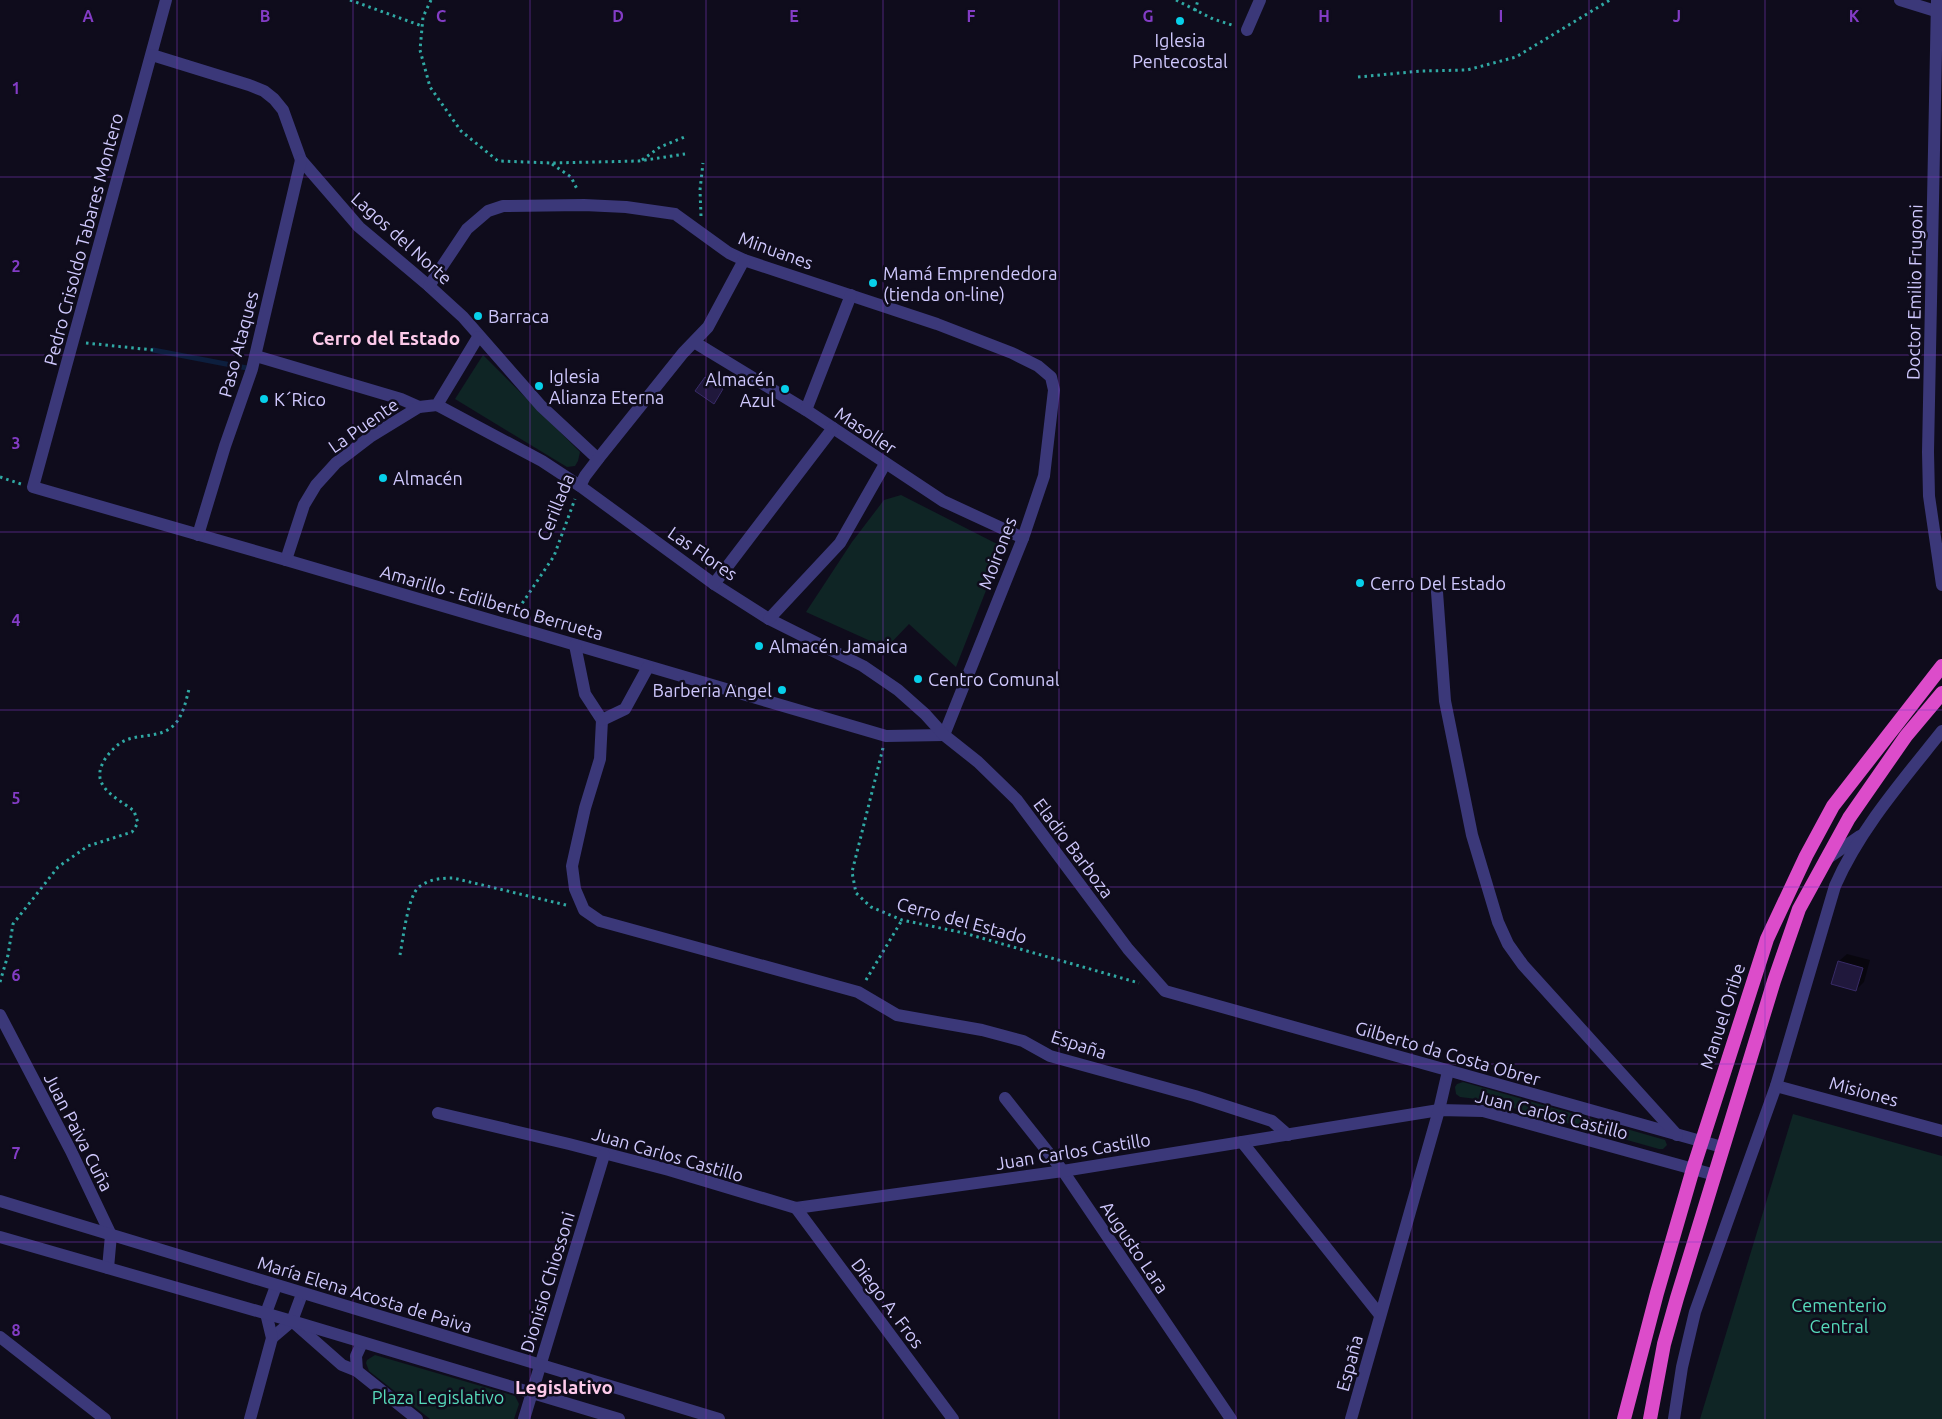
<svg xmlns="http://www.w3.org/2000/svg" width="1942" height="1419" viewBox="0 0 1942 1419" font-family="Ubuntu,sans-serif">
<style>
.green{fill:#0f2525}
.shadow{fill:#0007}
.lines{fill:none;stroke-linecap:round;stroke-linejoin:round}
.stream{stroke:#0d1f3e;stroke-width:5}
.building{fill:#20183c;stroke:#382b67}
.path{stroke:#30a9a4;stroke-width:3;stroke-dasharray:2.5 4;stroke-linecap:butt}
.minor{stroke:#3b3879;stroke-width:12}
.tertiary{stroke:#3b3879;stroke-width:12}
.trunk{stroke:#dc4cca;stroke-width:14}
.grid{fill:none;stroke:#833cc5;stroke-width:1;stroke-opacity:0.55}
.poi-dot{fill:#07d0ea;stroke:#0f0c1c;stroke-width:2}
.labels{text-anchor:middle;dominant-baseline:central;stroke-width:5;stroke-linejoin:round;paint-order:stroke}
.poi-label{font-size:18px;fill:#cfc8fd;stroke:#0f0c1c;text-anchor:start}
.street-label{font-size:18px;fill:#cfc8fd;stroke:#0f0c1c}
.park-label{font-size:18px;fill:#57dabb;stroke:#0f0c1c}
.neighbourhood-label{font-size:19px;font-weight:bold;fill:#fdcaea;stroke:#0f0c1c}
.grid-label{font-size:16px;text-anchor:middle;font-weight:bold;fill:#833cc5;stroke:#0f0c1c;stroke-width:5;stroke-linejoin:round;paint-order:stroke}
</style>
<rect width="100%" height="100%" fill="#0f0c1c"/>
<g class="green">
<path d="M483,355l97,97 -2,9 -3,5 -8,1 -112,-68z"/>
<path d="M901,495l102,52 -47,120 -47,-43 -23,24 -80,-36 46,-70 32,-42z"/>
<path d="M1463,1082l202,58 2,5 -4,4h-4l-174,-49 -25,-3 -4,-3 -1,-7 2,-3z"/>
<path d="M1793,1114l149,42v263h-242z"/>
<path d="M375,1355l140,41 4,8 -5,15h-84l-61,-48 -3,-8 1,-3z"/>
</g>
<g class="shadow">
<path d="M713,370l17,11 -16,21 -8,-24z"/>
<path d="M1847,954l23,6 -6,22 -8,8 -17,-29z"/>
</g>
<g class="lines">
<path class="stream" d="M153,350l99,19"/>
</g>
<g class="building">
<path d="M705,377l18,12 -9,15 -19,-13z"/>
<path d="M1838,961l25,7 -7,23 -25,-7z"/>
</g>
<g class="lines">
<g class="path">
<path d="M350,0l72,26"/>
<path d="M431,0l-8,17 -3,33 10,37 31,44 37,30 54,2 87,-2 46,-7"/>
<path d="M1176,0l37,19 22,7"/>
<path d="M1195,11l3,-11"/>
<path d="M1358,77l63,-6 46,-1 49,-13 94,-57"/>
<path d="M642,160l18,-13 27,-11"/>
<path d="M552,164l19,13 7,14"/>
<path d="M701,216l-1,-26 3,-27"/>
<path d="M86,343l67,7"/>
<path d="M0,477l21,7"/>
<path d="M515,614l39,-58 21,-57"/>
<path d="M883,748l-31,124 4,21 15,14 31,13 62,13 175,50"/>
<path d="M400,955c3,-16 8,-60 19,-68 10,-8 23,-9 34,-9l113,27"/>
<path d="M866,980l36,-60"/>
<path d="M0,982l8,-27 5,-31 45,-57 30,-21 44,-14 6,-9 -4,-12c-18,-14 -46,-25 -29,-52 5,-7 12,-15 19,-18 17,-8 37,-2 51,-17 8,-9 11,-23 14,-35"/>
</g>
<g class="minor">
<path d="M166,0l-133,487 253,73 600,176 58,-1"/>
<path d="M1900,0l42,13"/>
<path d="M1937,0l-9,452 1,44 13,89"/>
<path d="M1247,30l13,-30"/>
<path d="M152,55l97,30 15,6 10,8 9,11 18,50 58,67 70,59 34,31 78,89 57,53"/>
<path d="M429,286l38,-57 21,-18 15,-5 81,-1 42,2 49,7 54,39 15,7 193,64 75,29 26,13 13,11 3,13 -10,86 -21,62 -79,197"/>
<path d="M694,342l112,68 137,91 80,37"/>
<path d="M256,356l145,43 18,8"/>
<path d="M437,405l105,56 38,25 134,98 55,35 94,47 35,24 27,24 19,21 34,27 39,38 111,149 37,42 557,156"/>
<path d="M806,410l45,-115"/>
<path d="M580,486l5,-10 13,-17 85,-106 25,-26 36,-67"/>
<path d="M198,535l27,-89 27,-77 49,-209"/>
<path d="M286,560l18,-55 12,-20 20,-22 34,-26 49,-30 18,-2 41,-68"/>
<path d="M714,584l119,-156"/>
<path d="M1437,592l8,109 27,134 26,87 10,22 15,21 154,170"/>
<path d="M769,619l71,-76 45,-79"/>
<path d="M575,645l10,49 17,26 -2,39 -15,49 -13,58 3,23 9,21 16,11 258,71 39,23 85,15 41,11 27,15 145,40 77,25 16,14"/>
<path d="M602,720l23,-11 23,-42"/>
<path d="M1825,860l35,-24"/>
<path d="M0,1015l71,136 40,84 -3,33"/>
<path d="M1776,1086l166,45"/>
<path d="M1005,1098l58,73 168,248"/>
<path d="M438,1113l131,31 100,26 127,38 267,-37 376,-61 44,1 232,64"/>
<path d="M1242,1142l138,173"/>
<path d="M796,1208l157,211"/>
<path d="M292,1321l50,44 15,6 60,48"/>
<path d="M0,1337l105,82"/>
<path d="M272,1338l20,-17 10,-27"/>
<path d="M357,1371l-1,-15 6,-13"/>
<path d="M250,1419l22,-81 -6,-25 10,-27"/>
<path d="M524,1419l80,-264"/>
<path d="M1351,1419l88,-309 9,-39"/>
<path d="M1674,1419l8,-52 13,-55 81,-226 59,-200c25,-57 68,-106 107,-155"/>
</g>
<g class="tertiary">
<path d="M0,1201l719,218"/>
<path d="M0,1237l292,84 327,98"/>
</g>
<g class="trunk">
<path d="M1624,1419l33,-126 36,-124 74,-230 39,-83 27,-50 109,-140"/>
<path d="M1650,1419l14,-75 13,-46 97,-317 25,-72 50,-91 57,-82 36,-43"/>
</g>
</g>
<path class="grid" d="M177,0v1419M353,0v1419M530,0v1419M706,0v1419M883,0v1419M1059,0v1419M1236,0v1419M1412,0v1419M1589,0v1419M1765,0v1419M0,177h1942M0,355h1942M0,532h1942M0,710h1942M0,887h1942M0,1064h1942M0,1242h1942"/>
<g class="poi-dot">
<circle cx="1180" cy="21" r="5"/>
<circle cx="873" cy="283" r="5"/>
<circle cx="478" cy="316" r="5"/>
<circle cx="539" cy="386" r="5"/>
<circle cx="785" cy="389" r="5"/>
<circle cx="264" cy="399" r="5"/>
<circle cx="383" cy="478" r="5"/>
<circle cx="1360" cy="583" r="5"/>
<circle cx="759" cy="646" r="5"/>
<circle cx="918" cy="679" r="5"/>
<circle cx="782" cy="690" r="5"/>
</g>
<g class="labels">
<g class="poi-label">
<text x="1180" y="40" text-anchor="middle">Iglesia<tspan x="1180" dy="21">Pentecostal</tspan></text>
<text x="883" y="273">Mamá Emprendedora<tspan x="883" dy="21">(tienda on-line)</tspan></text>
<text x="488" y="316">Barraca</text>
<text x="549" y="376">Iglesia<tspan x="549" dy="21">Alianza Eterna</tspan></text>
<text x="775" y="379" text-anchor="end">Almacén<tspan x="775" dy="21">Azul</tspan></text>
<text x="274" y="399">K´Rico</text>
<text x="393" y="478">Almacén</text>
<text x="1370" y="583">Cerro Del Estado</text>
<text x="769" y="646">Almacén Jamaica</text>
<text x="928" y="679">Centro Comunal</text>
<text x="772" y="690" text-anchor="end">Barberia Angel</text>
</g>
<g class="street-label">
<text transform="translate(402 238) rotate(42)">Lagos del Norte</text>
<text transform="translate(83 239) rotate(-75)">Pedro Crisoldo Tabares Montero</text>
<text transform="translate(776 250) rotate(20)">Minuanes</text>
<text transform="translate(1914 292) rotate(-89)">Doctor Emilio Frugoni</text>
<text transform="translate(238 344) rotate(-75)">Paso Ataques</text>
<text transform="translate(363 425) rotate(-35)">La Puente</text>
<text transform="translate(866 430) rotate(34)">Masoller</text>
<text transform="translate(555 507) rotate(-68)">Cerillada</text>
<text transform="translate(703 553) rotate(35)">Las Flores</text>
<text transform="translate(997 553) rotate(-69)">Moirones</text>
<text transform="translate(492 602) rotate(16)">Amarillo - Edilberto Berrueta</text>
<text transform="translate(1074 848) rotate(53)">Eladio Barboza</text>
<text transform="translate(962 920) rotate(15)">Cerro del Estado</text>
<text transform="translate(1722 1016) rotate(-72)">Manuel Oribe</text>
<text transform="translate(1079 1044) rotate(18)">España</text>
<text transform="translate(1448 1053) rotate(16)">Gilberto da Costa Obrer</text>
<text transform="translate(1864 1091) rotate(15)">Misiones</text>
<text transform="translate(1552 1114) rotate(14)">Juan Carlos Castillo</text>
<text transform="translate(79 1132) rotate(63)">Juan Paiva Cuña</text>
<text transform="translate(1073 1151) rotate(-9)">Juan Carlos Castillo</text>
<text transform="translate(668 1154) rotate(16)">Juan Carlos Castillo</text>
<text transform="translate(1135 1247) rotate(56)">Augusto Lara</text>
<text transform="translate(547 1282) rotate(-73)">Dionisio Chiossoni</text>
<text transform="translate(365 1294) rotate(17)">María Elena Acosta de Paiva</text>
<text transform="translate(888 1303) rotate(53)">Diego A. Fros</text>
<text transform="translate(1349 1363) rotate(-75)">España</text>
</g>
<g class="park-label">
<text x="1839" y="1305">Cementerio<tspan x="1839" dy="21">Central</tspan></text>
<text x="438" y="1397">Plaza Legislativo</text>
</g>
<g class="neighbourhood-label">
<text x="386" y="338">Cerro del Estado</text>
<text x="564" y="1387">Legislativo</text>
</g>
</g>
<g class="grid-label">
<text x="88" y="22">A</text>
<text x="265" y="22">B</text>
<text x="441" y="22">C</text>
<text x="618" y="22">D</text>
<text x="794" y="22">E</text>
<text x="971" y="22">F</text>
<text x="1148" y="22">G</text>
<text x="1324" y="22">H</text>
<text x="1501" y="22">I</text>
<text x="1677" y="22">J</text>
<text x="1854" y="22">K</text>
<text x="16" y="94">1</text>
<text x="16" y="272">2</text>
<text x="16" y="449">3</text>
<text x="16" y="626">4</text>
<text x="16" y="804">5</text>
<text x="16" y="981">6</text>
<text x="16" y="1159">7</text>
<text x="16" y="1336">8</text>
</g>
</svg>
